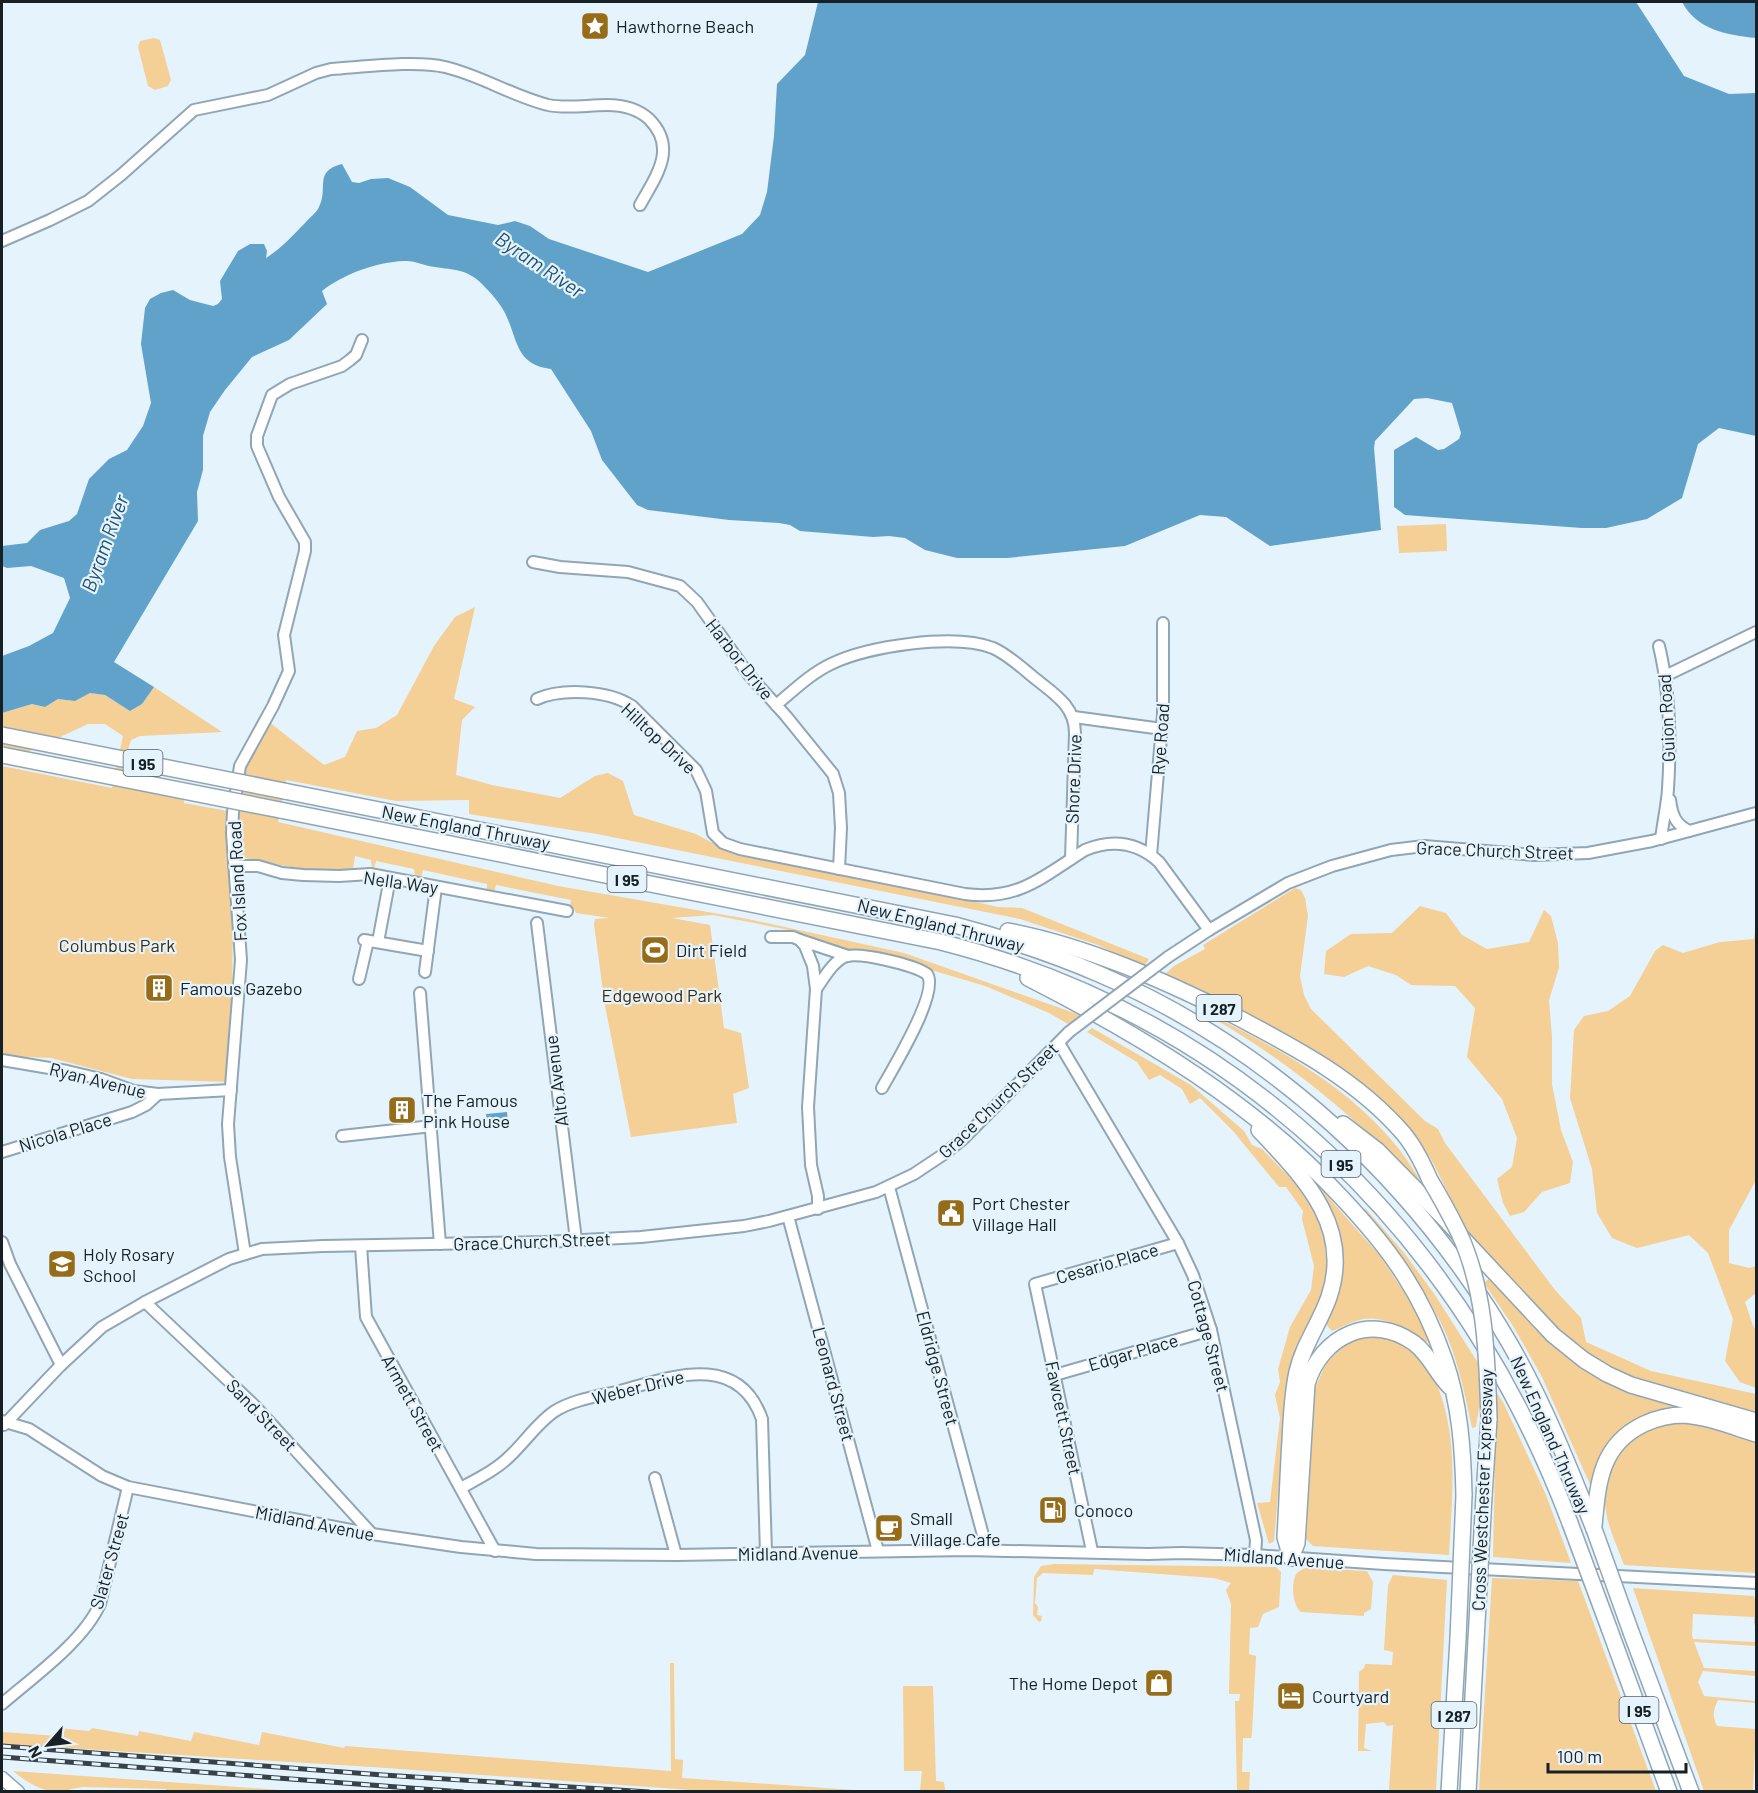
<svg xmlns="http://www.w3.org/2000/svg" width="1758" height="1793" viewBox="0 0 1758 1793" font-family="Barlow,sans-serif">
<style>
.green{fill:#f4cf96}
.water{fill:#60a2c9}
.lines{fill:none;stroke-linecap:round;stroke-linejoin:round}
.minor-casing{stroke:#90a6b4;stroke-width:14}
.major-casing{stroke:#90a6b4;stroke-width:15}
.highway-casing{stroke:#90a6b4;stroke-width:18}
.minor{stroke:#fff;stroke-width:10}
.major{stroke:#fff;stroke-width:12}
.highway{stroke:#fff;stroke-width:15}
.rail-casing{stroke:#374146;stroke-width:5}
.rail{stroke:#e5f3fc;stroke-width:3;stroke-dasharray:9;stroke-linecap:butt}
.minor-bridge-casing{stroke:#90a6b4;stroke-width:14;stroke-linecap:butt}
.highway-bridge-casing{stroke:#90a6b4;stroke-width:18;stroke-linecap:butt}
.minor-bridge{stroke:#fff;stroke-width:10}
.highway-bridge{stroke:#fff;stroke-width:15}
.labels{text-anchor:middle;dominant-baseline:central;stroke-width:4.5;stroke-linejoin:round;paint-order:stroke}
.shield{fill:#e5f3fc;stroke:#555f66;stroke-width:1.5}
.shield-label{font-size:16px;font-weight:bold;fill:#172025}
.poi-label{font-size:18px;fill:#172025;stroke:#e5f3fc;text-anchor:start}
.street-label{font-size:18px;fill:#172025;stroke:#e5f3fc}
.park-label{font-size:18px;fill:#3d2c11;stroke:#e5f3fc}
.water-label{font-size:20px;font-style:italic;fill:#20536f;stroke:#e5f3fc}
</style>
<rect width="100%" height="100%" fill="#e5f3fc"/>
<g class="green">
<path d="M154,38l6,2 11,40 -3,6 -13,4 -7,-4 -10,-39 2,-6z"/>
<path d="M1446,524l1,27 -48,2 -2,-27z"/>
<path d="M475,607l-21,92 21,8 -13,13 -6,55 36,10 68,13 35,-22 13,-3 15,8 11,34 62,19 37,20 163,30 102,23 24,1 127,51 -5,8 -46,-22 -78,-26 -423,-85 -128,-20v-14l-73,1 -110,-21 -8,42 280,64 190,33 156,34 176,62 -12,9 -19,-11 -64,-27 -57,-17 -101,-23 -17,-5 -16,-10 -81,-16 -41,3 38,7 14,103 17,5 8,55 -16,6 4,29 -106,14 -26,-131 -11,-82 1,-5 15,-1 -34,-5 -2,-4 -4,-3 1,-6 -75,-15 -2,7 -7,-1v-7l-64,-14 -2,8h-6l-1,-9 -38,-8 -2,8h-2l-1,-9 -16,-4 -2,13 -2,1h-44l-67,-13 -2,-34 7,-54 24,-47 55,43 21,-8 12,-26 19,-3 21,-13 37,-69 21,-29z"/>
<path d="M154,687l68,45 -82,4 -9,4 -9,29 62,31v3l49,9 -1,270 -100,-3 -81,-21 -49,-2v-290l110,22 11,-52 -18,-12h-17l-86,40v-51l30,-9 13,3 13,-8 17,2 15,-8 15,2 25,16 12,-7z"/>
<path d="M1295,888l6,2 4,8 3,18 -8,60 4,19 7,14 114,112 13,8 7,14 110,147 26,28 5,24 65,29 105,23v21l-119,-35 -43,-22 -25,-19 -100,-105 -37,-73 -15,-22 -21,-25 -80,-63 -53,-29 -99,-47 10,-9 31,-17 -2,-4z"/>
<path d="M1420,906l26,7 16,22 25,14 42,-7 15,-32 7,6 7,27 1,25 -10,32 3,37v47l9,46 12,32 -3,21 -28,9 -18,20 -14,4 -7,-13 -6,-24 15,-12 5,-29 -15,-39 -35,-42 8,-49 -20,-22 -44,-1 -15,-10 -28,-9 -24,11 -20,-3 2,-23 25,-17 41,-1z"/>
<path d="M1756,926v254l-27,50v33l20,5 7,-2v27l-11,9 7,21 4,8v57l-16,-6 -15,-21 8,-42 -25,-66 -19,-18 -52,13 -25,-10 -15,-25 -5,-44 -22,-71 4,-68 10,-14 24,-5 22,-15 25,-45 8,-6 20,8 37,-11 34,-3z"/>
<path d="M1219,1019c84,42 169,92 211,180 -59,-70 -134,-132 -212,-178z"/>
<path d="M1092,1028l99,57 53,46 8,14 10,4 43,44 11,21 9,29 2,29 -9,39 -17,27 -10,25 -4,28 -13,150 -5,3 -12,-41 13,-1 10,-84 -5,-23 5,-13 -2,-13 12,-42 21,-37 3,-24 -12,-47 1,-8 -17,-24h-7l-46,-56 -33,-33 -10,6 -8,-15 -22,-14 -11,5 -12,-18 -50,-30z"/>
<path d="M1322,1190l58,66 32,48 19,38 -2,1c-20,-11 -42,-28 -66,-24 -10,2 -21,8 -31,12l-7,-8 12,-35 -18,-96z"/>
<path d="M1365,1208l40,46 30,41 69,109 42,91 25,68 -78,-6 3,-147 -17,-2 -3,19 -4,1c-7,-32 -13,-64 -26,-94 -20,-46 -52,-86 -82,-124z"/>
<path d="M1491,1277l34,39 36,36 29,20 109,40 -27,-2 -31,7 -30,24 -17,28 -2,20 -50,-112 -29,-51 -29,-43z"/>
<path d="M1370,1336c13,2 33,2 44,12 9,8 15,20 20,30 26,56 18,118 15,177l-136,-9 -7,-7 -2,-14 10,-134 13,-30 21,-18z"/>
<path d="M1662,1423h28l66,19v131l-132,-8c-6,-17 -15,-35 -18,-53 -5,-28 6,-61 31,-77 7,-5 17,-8 25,-12z"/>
<path d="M1054,1564l222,3 5,5 -2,35 -16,7 -5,13 -8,1 -1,26 7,2 -4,78 -1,4h-8l-1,34h8l-1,19h-12l-2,-90h4l1,-7h-11l2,-90 -5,-14 5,-7 -17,-5 -120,-9 -1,6 -50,-2 -6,5 -2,25 3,4 -1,8 5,1 -1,5 -2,1 -6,-7 1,-38 7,-11z"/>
<path d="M1306,1568l61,3 6,11 -2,27 -7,4v3l-63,-4c-8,-6 -11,-30 -4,-39 2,-2 6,-4 9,-5z"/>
<path d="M1393,1575l54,5 -11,211h-47l4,-66 -6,1 -3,-4 -18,2 -2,24 8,3h-14l1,-79 5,-4 1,-4 27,1 1,-13 -9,-2 4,-65z"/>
<path d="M1492,1578l86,3 78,210h-177z"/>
<path d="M1633,1588l121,8 2,6v24l-2,-2v-7l-61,-3 -1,22 1,3 63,3v4l-62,-4 10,26 52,3v5l-53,-5 -5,11 6,14 52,5v2l-38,-3c-5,10 -6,16 -1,26l39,3 -3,62h-49z"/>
<path d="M670,1663h4l1,96 8,1 -1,18 186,13h-163l-333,-24 -370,-23v-12l56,4 1,-8 30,3 3,-3 46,8 1,-5 52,10 3,-9 65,13 3,-13 82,16 1,-2 326,25z"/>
<path d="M903,1686h30l3,95 8,1 1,8 19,1h-44l2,-20h-18z"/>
<path d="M13,1771l282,20 -127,1 -2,-3 -83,-2c-8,1 -12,2 -19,4 -22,2 -36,-8 -51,-20z"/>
</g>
<g class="water">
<path d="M818,2h818l48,74 45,18 27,-1v343l-37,-8 -21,16 -16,54 -35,21 -41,9h-24l-177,-13 -11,-8v-57l22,-13 22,13 6,-1 15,-10 2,-6 -9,-30 -25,-5 -13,1 -39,42 -1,7 7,82 -111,16 -44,-29 -26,-2 -75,31 -118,12h-50l-32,-8 -20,-12 -16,-2 -16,1 -73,-6 -10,-6 -11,-2 -50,-3 -81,-10 -11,-5 -35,-45 -11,-29 -40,-62c-36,-4 -33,-30 -46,-56 -5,-10 -15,-21 -23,-29 -15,-15 -28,-14 -47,-17 -10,-1 -21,-7 -31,-6 -28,1 -60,13 -82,30l5,13 -38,36 -37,17 -27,33 -15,22 -7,24v34l-6,22 1,29 -84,141 40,25 -12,17 -12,7 -25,-16 -15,-2 -15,8 -17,-2 -13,8 -13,-3 -30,9v-57l27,-10 24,-13 17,-35 -6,-20 -33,-12 -24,2 -5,-2v-20l25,-3 13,-13 29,-9 8,-7 12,-35 20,-20 18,-9 16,-24 8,-23 -10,-59 4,-36 5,-9 11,-6 12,-3 17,10 23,6 5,-2 4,-5 -2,-18 18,-30 12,-7h14l3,7 -1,7c16,-10 26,-22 39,-35 4,-5 10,-9 13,-14 12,-21 -6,-37 24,-45l10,18 7,1 12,-4 17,-1 22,9 38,28 50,10 17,-4 15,5 19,13 99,33 94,-38 18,-19 7,-23 7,-56 3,-52 28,-29z"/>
<path d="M1682,2h74v36c-29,-3 -59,-8 -74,-36z"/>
<path d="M507,1112l1,11 -20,3 -2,-12z"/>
</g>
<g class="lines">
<g class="minor-casing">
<g id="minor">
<path d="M2,241l48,-21 38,-19 33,-26 73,-65 74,-15 48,-22 15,-4c32,-2 84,-9 114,-2 35,8 67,29 103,38 19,4 39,0 59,0 15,0 31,4 42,14 29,29 7,57 -9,86"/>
<path d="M533,562l27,5 68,5 52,14 17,16 52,73 37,41 47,58 6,19 2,35 -2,41"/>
<path d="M1659,646c11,46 12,96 9,143 -1,16 -5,33 -7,50"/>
<path d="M1665,676l91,-44"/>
<path d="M537,699c25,-11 71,-9 95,7l64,64 10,21 7,42 10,10 17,6 225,45c54,7 77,-17 120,-44 27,-11 52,-8 74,12l50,68"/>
<path d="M776,705c17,-14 34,-31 55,-41 37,-18 123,-31 162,-16 16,7 30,21 44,32 19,15 38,27 38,53l-4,126"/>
<path d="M1074,717l88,12"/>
<path d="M1670,800c2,15 5,24 19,31"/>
<path d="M1151,855l12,-141v-91"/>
<path d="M234,866h24l24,7 21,2 36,1 31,-2 197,37"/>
<path d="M537,923l39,317"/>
<path d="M771,937h22l7,3 5,6 8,20 3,23 -8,118 3,58 7,31v13"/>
<path d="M364,940l64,11"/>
<path d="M800,940l48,16"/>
<path d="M378,942l12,-64"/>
<path d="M1168,957l41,-27 79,-47 44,-17 59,-16 33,-4 110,9 54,-2 64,-12 104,-28"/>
<path d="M425,972l11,-85"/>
<path d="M359,979l9,-38"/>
<path d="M816,989c8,-11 16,-26 28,-32 14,-6 70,8 83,17 13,18 -34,94 -45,114"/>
<path d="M420,993l20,251"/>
<path d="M1059,1043l119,200 15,32 18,55 45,210 -1,15"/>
<path d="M2,1060l65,11 34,8 33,12 24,3 73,-4"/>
<path d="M342,1136l90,-10"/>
<path d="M2,1152l130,-40 14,-7 12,-11"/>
<path d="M889,1187l98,363"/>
<path d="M788,1216l90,335"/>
<path d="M2,1242l8,22 51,101"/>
<path d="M361,1246l5,71 129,234"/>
<path d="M245,1254l-15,-97 -2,-33 13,-164 -9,-127 1,-21 7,-46 33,-60 16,-35 -5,-36 21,-84v-9l-26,-45 -22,-51v-10l15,-41 18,-11 52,-18 8,-6 6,-5 6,-15"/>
<path d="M145,1302l109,103 118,129"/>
<path d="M1055,1375l156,-45"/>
<path d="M2,1421l27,8 73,47 26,11 244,47 89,13 75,7 140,1 291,-5 181,4 33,-1 74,2 129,9 372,19"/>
<path d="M4,1425l57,-60 41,-38 43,-25 84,-43 33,-10 61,-3 221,-4 97,-5 103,-11 25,-5 107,-29 38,-18 30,-20 19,-15 106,-107"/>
<path d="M655,1478l21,77"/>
<path d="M461,1488c16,-9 35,-18 49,-32 15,-14 28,-34 45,-45 19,-12 45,-15 65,-20 51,-14 118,-40 142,28l4,134"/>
<path d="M1092,1551l-57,-267 143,-41"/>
<path d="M2,1704c31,-27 81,-62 98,-100l28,-117"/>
</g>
</g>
<g class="major-casing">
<path id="major" d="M2,1778l16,14"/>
</g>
<g class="highway-casing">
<g id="highway">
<path d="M284,791l671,134c49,13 97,29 144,49 173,74 317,208 411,370 34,59 59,122 84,185"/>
<path d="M280,810l661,132c302,77 520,292 629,581"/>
<path d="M1008,931c79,15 155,49 227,85 61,32 122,64 168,117 12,14 20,31 27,47"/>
<path d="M1028,978c114,58 226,125 314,220 48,51 80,95 103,163 15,43 18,89 19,134"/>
<path d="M1343,1124l35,27 63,64 112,120 31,25 23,14 24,11 125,36"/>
<path d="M1259,1130c44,47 94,96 70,167 -9,26 -26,48 -32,75 -5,23 -6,46 -7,69 -2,32 -3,64 -5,96l6,21"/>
<path d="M1484,1496l5,-77"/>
<path d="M1594,1526c4,-43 6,-81 50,-102 13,-6 26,-9 40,-9 25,2 49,12 72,19"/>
<path d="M1291,1558l6,-15 10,-159c14,-48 64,-72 107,-41 16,12 22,30 36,44"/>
<path d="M1609,1628l60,164"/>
<path d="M1631,1632l60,160"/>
<path d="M1449,1792l9,-153"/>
<path d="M1468,1792l8,-152"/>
</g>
</g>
<use href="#minor" class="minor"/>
<use href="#major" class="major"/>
<use href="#highway" class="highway"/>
<g class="rail-casing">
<g id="rail">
<path d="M2,1746l381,29 266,17"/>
<path d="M2,1757l461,35"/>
</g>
</g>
<use href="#rail" class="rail"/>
<g class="minor-bridge-casing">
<path id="minor-bridge" d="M1069,1032l99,-75"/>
</g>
<g class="highway-bridge-casing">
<g id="highway-bridge">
<path d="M2,735l282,56"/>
<path d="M2,755l278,55"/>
<path d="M1430,1180c11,18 20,35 29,53 27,58 28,124 30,186"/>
<path d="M1570,1523l39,105"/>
<path d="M1594,1529l37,103"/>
<path d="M1458,1639l6,-144"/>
<path d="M1476,1640l8,-144"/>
</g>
</g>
<use href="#minor-bridge" class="minor-bridge"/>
<use href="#highway-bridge" class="highway-bridge"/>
</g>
<defs>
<g id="sight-square" transform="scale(1.5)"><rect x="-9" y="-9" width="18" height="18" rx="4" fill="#976c19" stroke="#e5f3fc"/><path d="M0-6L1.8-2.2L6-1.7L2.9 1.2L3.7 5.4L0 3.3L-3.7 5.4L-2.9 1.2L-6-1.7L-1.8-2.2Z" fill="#fff"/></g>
<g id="stadium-square" transform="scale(1.5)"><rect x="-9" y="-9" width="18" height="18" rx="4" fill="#976c19" stroke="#e5f3fc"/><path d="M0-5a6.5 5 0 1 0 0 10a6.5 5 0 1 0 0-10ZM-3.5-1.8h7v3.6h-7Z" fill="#fff"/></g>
<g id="building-square" transform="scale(1.5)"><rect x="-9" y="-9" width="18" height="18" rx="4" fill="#976c19" stroke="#e5f3fc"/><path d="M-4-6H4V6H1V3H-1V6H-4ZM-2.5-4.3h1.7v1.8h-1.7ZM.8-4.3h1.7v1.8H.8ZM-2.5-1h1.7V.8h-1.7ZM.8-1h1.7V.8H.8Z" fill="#fff"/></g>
<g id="civic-square" transform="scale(1.5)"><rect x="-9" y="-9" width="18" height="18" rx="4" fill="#976c19" stroke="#e5f3fc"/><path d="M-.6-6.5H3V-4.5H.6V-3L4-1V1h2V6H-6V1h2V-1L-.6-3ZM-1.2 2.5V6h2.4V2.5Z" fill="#fff"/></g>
<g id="school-square" transform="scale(1.5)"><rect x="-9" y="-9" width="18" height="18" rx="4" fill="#976c19" stroke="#e5f3fc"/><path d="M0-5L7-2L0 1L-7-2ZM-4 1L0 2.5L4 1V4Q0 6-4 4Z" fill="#fff"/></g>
<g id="fuel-square" transform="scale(1.5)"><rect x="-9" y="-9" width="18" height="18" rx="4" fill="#976c19" stroke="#e5f3fc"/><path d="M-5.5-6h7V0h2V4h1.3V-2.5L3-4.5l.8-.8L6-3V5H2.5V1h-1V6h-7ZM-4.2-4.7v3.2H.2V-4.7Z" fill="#fff"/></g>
<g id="cafe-square" transform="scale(1.5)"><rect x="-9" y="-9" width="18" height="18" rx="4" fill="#976c19" stroke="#e5f3fc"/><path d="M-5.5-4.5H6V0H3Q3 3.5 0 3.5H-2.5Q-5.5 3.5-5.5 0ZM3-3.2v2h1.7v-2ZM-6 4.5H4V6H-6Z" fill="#fff"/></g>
<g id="shop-square" transform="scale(1.5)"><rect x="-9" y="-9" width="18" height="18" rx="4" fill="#976c19" stroke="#e5f3fc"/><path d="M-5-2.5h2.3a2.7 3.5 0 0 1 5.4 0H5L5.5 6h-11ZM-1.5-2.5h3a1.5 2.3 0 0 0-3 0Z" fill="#fff"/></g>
<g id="hotel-square" transform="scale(1.5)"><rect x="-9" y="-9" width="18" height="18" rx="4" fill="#976c19" stroke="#e5f3fc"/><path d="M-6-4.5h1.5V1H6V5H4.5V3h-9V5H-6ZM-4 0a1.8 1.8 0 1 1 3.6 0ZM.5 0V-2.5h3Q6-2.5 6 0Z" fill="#fff"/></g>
</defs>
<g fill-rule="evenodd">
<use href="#sight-square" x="595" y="26"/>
<use href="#stadium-square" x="655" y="950"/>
<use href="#building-square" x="159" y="988"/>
<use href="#building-square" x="402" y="1110"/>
<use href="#civic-square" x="951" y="1213"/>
<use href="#school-square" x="62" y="1264"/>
<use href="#fuel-square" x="1053" y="1510"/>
<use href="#cafe-square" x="889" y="1528"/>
<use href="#shop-square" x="1159" y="1683"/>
<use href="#hotel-square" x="1291" y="1696"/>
</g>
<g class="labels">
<g class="shield">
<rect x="123.5" y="750" width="39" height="26" rx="4.5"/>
<rect x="607.5" y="866" width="39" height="26" rx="4.5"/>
<rect x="1196.5" y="995" width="45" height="26" rx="4.5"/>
<rect x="1321.5" y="1151" width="39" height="26" rx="4.5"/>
<rect x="1619.5" y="1697" width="39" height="26" rx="4.5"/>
<rect x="1431.5" y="1702" width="45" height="26" rx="4.5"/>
</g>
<g class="shield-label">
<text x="143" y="763">I 95</text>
<text x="627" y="879">I 95</text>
<text x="1219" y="1008">I 287</text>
<text x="1341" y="1164">I 95</text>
<text x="1639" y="1710">I 95</text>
<text x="1454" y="1715">I 287</text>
</g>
<g class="poi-label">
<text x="616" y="26">Hawthorne Beach</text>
<text x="676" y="950">Dirt Field</text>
<text x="180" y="988">Famous Gazebo</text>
<text x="423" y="1100">The Famous<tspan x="423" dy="21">Pink House</tspan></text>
<text x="972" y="1203">Port Chester<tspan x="972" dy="21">Village Hall</tspan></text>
<text x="83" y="1254">Holy Rosary<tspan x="83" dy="21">School</tspan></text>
<text x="1074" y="1510">Conoco</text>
<text x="910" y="1518">Small<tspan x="910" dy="21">Village Cafe</tspan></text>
<text x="1138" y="1683" text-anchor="end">The Home Depot</text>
<text x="1312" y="1696">Courtyard</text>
</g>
<g class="street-label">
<text transform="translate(740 659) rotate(52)">Harbor Drive</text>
<text transform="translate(1666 718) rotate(-93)">Guion Road</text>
<text transform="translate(659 738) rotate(43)">Hilltop Drive</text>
<text transform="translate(1160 739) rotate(-86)">Rye Road</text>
<text transform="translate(1073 779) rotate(-88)">Shore Drive</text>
<text transform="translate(466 827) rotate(11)">New England Thruway</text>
<text transform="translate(1495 850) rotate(2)">Grace Church Street</text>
<text transform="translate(237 881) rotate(-93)">Fox Island Road</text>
<text transform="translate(401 882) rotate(8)">Nella Way</text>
<text transform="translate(941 925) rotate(14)">New England Thruway</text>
<text transform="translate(98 1080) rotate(14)">Ryan Avenue</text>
<text transform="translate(556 1081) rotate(-97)">Alto Avenue</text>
<text transform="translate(998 1100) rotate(-44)">Grace Church Street</text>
<text transform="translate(65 1132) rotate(-17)">Nicola Place</text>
<text transform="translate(532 1241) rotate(-2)">Grace Church Street</text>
<text transform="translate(1107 1263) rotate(-16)">Cesario Place</text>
<text transform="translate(1209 1336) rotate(75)">Cottage Street</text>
<text transform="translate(1133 1352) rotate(-16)">Edgar Place</text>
<text transform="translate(938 1368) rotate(75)">Eldridge Street</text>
<text transform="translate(834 1384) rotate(75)">Leonard Street</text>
<text transform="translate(638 1387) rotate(-14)">Weber Drive</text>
<text transform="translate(413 1403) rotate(61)">Armett Street</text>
<text transform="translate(262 1415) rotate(46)">Sand Street</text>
<text transform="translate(1064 1418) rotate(78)">Fawcett Street</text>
<text transform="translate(1551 1435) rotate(66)">New England Thruway</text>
<text transform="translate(1482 1490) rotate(-88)">Cross Westchester Expressway</text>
<text transform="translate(315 1523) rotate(11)">Midland Avenue</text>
<text transform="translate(798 1553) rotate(-1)">Midland Avenue</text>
<text transform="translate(1284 1558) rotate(4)">Midland Avenue</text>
<text transform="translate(109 1561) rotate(-74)">Slater Street</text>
</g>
<g class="park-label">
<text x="117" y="945">Columbus Park</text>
<text x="662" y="995">Edgewood Park</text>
</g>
<g class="water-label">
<text transform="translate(540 264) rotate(34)">Byram River</text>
<text transform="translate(104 543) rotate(-70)">Byram River</text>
</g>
</g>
<rect width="1758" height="1793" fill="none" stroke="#172025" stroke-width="6"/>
<g transform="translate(48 1745) rotate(242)" stroke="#e5f3fc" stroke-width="4.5" paint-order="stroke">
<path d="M0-4.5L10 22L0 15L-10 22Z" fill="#172025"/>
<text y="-9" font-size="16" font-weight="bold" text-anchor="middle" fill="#172025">N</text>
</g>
<path d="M1548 1763v9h138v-9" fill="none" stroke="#172025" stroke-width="3"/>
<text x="1557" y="1763" font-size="18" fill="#172025" stroke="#e5f3fc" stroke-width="4.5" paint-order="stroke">100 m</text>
</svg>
